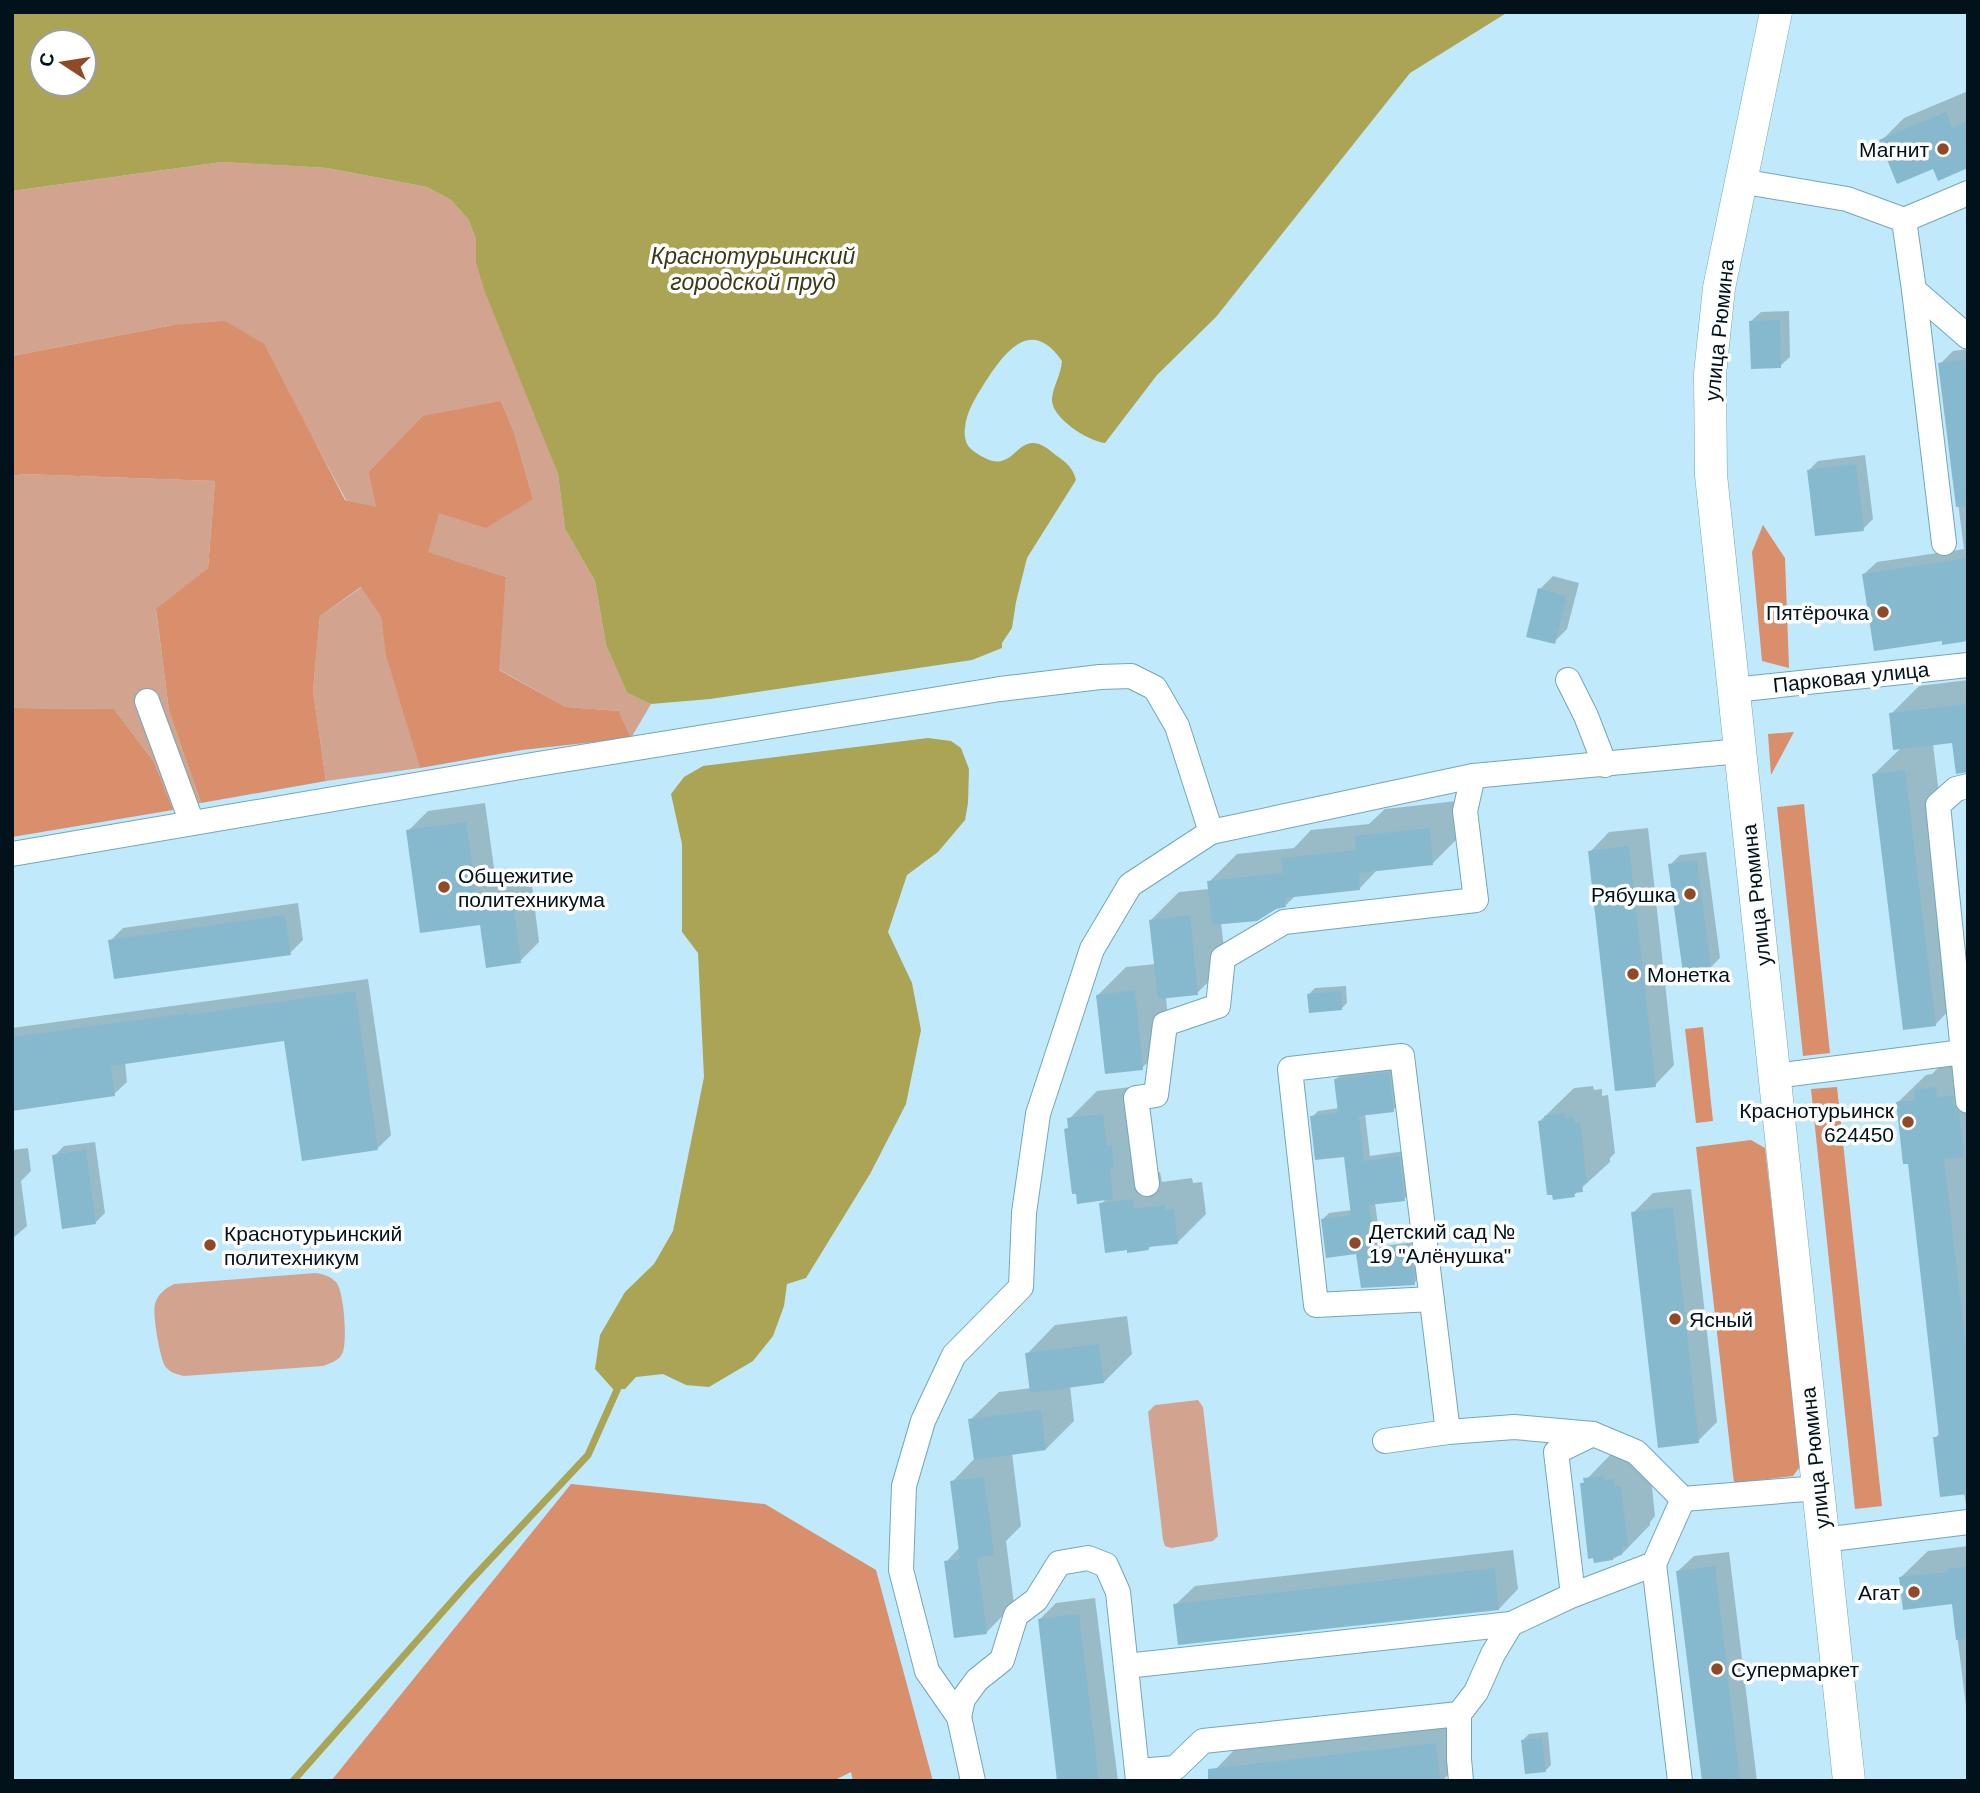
<svg xmlns="http://www.w3.org/2000/svg" width="1980" height="1793" viewBox="0 0 1980 1793" font-family="Arial,sans-serif">
<style>
.green{fill:#d2a490}
.forest{fill:#d98e6c}
.water{fill:#aaa454;fill-rule:evenodd}
.shadow{fill:#0003}
.lines{fill:none;stroke-linecap:round;stroke-linejoin:round}
.stream{stroke:#aaa454;stroke-width:7}
.building{fill:#86b9ce}
.minor-casing{stroke:#73a6ba;stroke-width:26}
.major-casing{stroke:#73a6ba;stroke-width:33}
.minor{stroke:#fff;stroke-width:24}
.major{stroke:#fff;stroke-width:32}
.poi-dot{fill:#914926;stroke:#fff;stroke-width:2.5}
.labels{text-anchor:middle;dominant-baseline:central;stroke-width:7;stroke-linejoin:round;paint-order:stroke}
.poi-label{font-size:21px;fill:#01121a;stroke:#fff;text-anchor:start}
.street-label{font-size:21px;fill:#01121a;stroke:#fff}
.water-label{font-size:23px;font-style:italic;fill:#3c3916;stroke:#fff}
</style>
<rect width="100%" height="100%" fill="#c0eafb"/>
<g class="green">
<path d="M222,162l105,6 100,19 24,13 17,19 8,20v24l82,211 7,55 30,52 11,64 21,48 24,11 -20,34 -12,-27 -53,-4 -68,-38 8,-92 -79,-25 12,-40 94,-13 -19,-67 -13,-31 -125,107 -30,-8 -42,-78 -131,-97 -161,31v-165z"/>
<path d="M23,474l192,7 -7,87 -52,42 13,101 32,92 -28,7 -19,-48 -40,-53 -102,-1v-232z"/>
<path d="M362,587l19,30 6,38 33,113 -94,13 -13,-91 7,-74z"/>
<path d="M316,1273c7,1 14,3 20,9 8,8 12,61 6,72 -4,7 -11,9 -19,12l-139,10c-8,-2 -14,-3 -19,-10 -5,-8 -13,-53 -10,-62 3,-10 9,-15 19,-20z"/>
<path d="M1198,1400l5,7 15,129 -5,5 -42,7 -6,-2 -2,-6 -15,-128 7,-7z"/>
</g>
<g class="forest">
<path d="M225,321l39,23 81,156 31,7 -7,-35 54,-56 78,-15 13,31 19,67 -47,29 -47,-15 -11,39 78,25 -7,93 67,37 53,4 12,27 -109,12 -102,18 -34,-113 -5,-38 -20,-30 -41,29 -7,74 13,91 -125,22 -32,-92 -13,-102 52,-41 7,-87 -192,-7 -11,2v-120l161,-31z"/>
<path d="M1763,525l22,33 4,110 -27,-7 -10,-109z"/>
<path d="M12,708l102,1 40,53 19,48 -161,27z"/>
<path d="M1794,732l-23,43 -3,-41z"/>
<path d="M1804,804l26,249 -27,3 -26,-249z"/>
<path d="M1703,1027l10,94 -17,2 -11,-94z"/>
<path d="M1837,1087l45,419 -27,3 -44,-420z"/>
<path d="M1751,1140l14,8 36,317 -8,11 -59,7 -38,-336z"/>
<path d="M571,1484l194,20 111,66 57,211h-80l-2,-9 -18,9h-502z"/>
</g>
<g class="water">
<path d="M12,12h1496l-98,61 -194,244 -59,58 -52,68c-17,-2 -54,-25 -53,-44 1,-13 9,-24 10,-38 -31,-45 -58,-9 -78,23 -8,13 -18,28 -19,44 -1,6 0,15 5,20 3,3 9,7 13,9 30,17 33,-21 56,-13 6,2 13,8 18,12 10,7 16,12 19,24l-49,78 -11,44 -4,26 -10,15v5l-30,12 -262,39 -59,5 -24,-11 -21,-48 -11,-64 -30,-52 -7,-55 -73,-182 -9,-29v-24l-8,-20 -17,-19 -24,-13 -100,-19 -105,-6 -210,29zM42,42h42v42h-42z"/>
<path d="M928,738l23,3 10,7 8,21 -1,34 -3,17 -27,32 -31,23 -19,57 24,51 9,47 -15,74 -36,70 -64,104 -19,6 -3,22 -11,30 -20,25 -44,26 -23,-2 -23,-11 -27,3 -11,12h-12l-18,-20 5,-34 25,-43 29,-28 19,-33 31,-154 -6,-124 -16,-21v-88l-11,-50 13,-17 19,-11z"/>
</g>
<g class="shadow">
<path d="M1968,91v75l-34,1 -53,-26 23,-23z"/>
<path d="M1789,311l1,46 -10,9 -29,-45 10,-9z"/>
<path d="M1968,349v291l-25,-1 -79,-65 13,-12 87,-13 -24,-185 13,-13z"/>
<path d="M1865,455l8,64 -10,10 -54,-59 9,-9z"/>
<path d="M1553,576l26,7 -12,46 -13,13 -14,-53z"/>
<path d="M1968,680v67l-14,-6 -21,3 30,252 -28,29 -62,-250 28,-27 -10,-34 28,-28z"/>
<path d="M1457,801l4,34 -28,28 -55,6 -18,19 -64,7 -10,10 -65,18 5,42 -29,28 -31,4 4,43 -28,28 -44,-73 28,-28 30,-3 -5,-44 28,-28 30,-3v-7l28,-28 57,-6 17,-18 58,-6 16,-15z"/>
<path d="M485,803l11,79 35,-5 8,65 -19,19 -39,-38 -73,-92 20,-20z"/>
<path d="M1648,828l26,237 -19,20 -65,-233 19,-20z"/>
<path d="M1706,852l14,106 -10,10 -40,-103 10,-10z"/>
<path d="M298,903l5,37 -13,13 -180,-12 13,-13z"/>
<path d="M368,979l23,156 -13,13 -92,-109 -161,23 2,20 -13,12 -102,15v-81z"/>
<path d="M1346,986l1,17 -6,6 -32,-15 6,-6z"/>
<path d="M1944,1062l24,8v434h-2l-2,-11 -29,-55 5,-5 -31,-271 -12,-59 29,-28 6,-1z"/>
<path d="M1395,1067l4,37 -6,6 -28,4 5,42 35,-5 5,42 -6,6 -29,4 6,43 35,-4 4,35 -6,6 -56,-30 -35,-34 6,-6 23,-3 -6,-55 -34,-38 6,-6 22,-3 -4,-29 6,-6z"/>
<path d="M1593,1086l1,4 8,-1v7l6,-1 7,58 -5,5v4l-36,33 -34,-74 34,-33z"/>
<path d="M1131,1087l4,32v56l25,-3 2,10 30,-4 1,5 9,-1 4,32 -28,28 -26,3 -4,4 -47,-45 6,-6 -41,-69 4,-3 -1,-7 28,-28z"/>
<path d="M95,1142l10,71 -9,9 -42,-66 10,-10z"/>
<path d="M28,1148l3,23 -10,10 6,45 -15,13v-89z"/>
<path d="M1691,1189l26,233 -19,19 -65,-228 20,-20z"/>
<path d="M1127,1316l5,38 -28,28 -34,4 4,35 -28,28 -34,4 9,73 -15,15 8,63 -28,29 -40,-71 14,-15 -8,-65 23,-24 -5,-38 29,-28 32,-4 -4,-34 28,-29z"/>
<path d="M1614,1451l35,8 6,57 -5,6v3l-28,29 -9,5 -31,-75z"/>
<path d="M1968,1546v176l-15,-120 -53,-24 28,-27z"/>
<path d="M1513,1550l5,39 -19,20 -324,-4 20,-19z"/>
<path d="M1729,1552l28,229h-54l-25,-210 16,-15z"/>
<path d="M1095,1598l23,183h-59l-20,-161 17,-17z"/>
<path d="M1455,1725l4,39 -17,17h-225l-1,-12 19,-20z"/>
<path d="M1548,1732l3,33 -6,6 -22,-31 6,-6z"/>
</g>
<g class="lines">
<path class="stream" d="M293,1781l176,-199 119,-127 33,-74"/>
</g>
<g class="building">
<path d="M1946,112l6,16 16,-7v47l-30,13 -5,-12 -36,15 -18,-44z"/>
<path d="M1780,320l1,48 -30,1 -2,-48z"/>
<path d="M1968,359v147l-12,1 -18,-144z"/>
<path d="M1856,464l8,67 -49,5 -8,-66z"/>
<path d="M1968,558v83l-26,4v-4l-68,10 -12,-77z"/>
<path d="M1538,588l29,8 -12,48 -29,-7z"/>
<path d="M1968,704v68l-12,2 -4,-31 -59,7 -4,-37z"/>
<path d="M1905,770l31,256 -33,4 -31,-256z"/>
<path d="M466,822l11,78 35,-5 9,68 -35,5 -6,-43 -60,8 -14,-103z"/>
<path d="M1430,828l3,37 -74,8 1,17 -75,8 1,9 -10,2 -19,12 -45,4 -5,-44 76,-8 -2,-15 75,-8 -1,-14z"/>
<path d="M1629,846l27,241 -41,4 -27,-240z"/>
<path d="M1697,860l14,109 -28,4 -15,-109z"/>
<path d="M285,915l6,40 -177,24 -6,-39z"/>
<path d="M1190,915l8,80 -40,4 -9,-79z"/>
<path d="M1135,990l8,80 -38,4 -9,-79z"/>
<path d="M355,991l23,159 -76,11 -18,-120 -173,25 4,30 -103,15v-74l177,-24v2z"/>
<path d="M1341,991l1,19 -33,3 -2,-19z"/>
<path d="M1389,1072l5,40 -35,4 5,45 35,-5 6,45 -36,4 6,46 35,-4 5,38 -54,3 -5,-34 -30,4 -5,-39 30,-4 -7,-58 -29,3 -5,-44 28,-3 -4,-34z"/>
<path d="M1936,1087l1,10 16,-1v7l6,9 5,45 -20,2 24,205v130l-28,3 -7,-60h6l-31,-273h-5l-7,-62 19,-2 -1,-10z"/>
<path d="M1565,1113l1,5 8,-1 1,6 5,-1 7,61 -5,1 1,8 -9,1 1,4 -22,3 -1,-5h-5l-9,-74 6,-1v-4z"/>
<path d="M1103,1114l4,32 5,-1 2,22 -4,1 3,31 -36,5 -1,-10h-4l-8,-65 4,-1 -1,-10z"/>
<path d="M86,1150l10,74 -34,5 -10,-74z"/>
<path d="M1133,1199l1,10 31,-4v5l9,-1 4,35 -30,3 1,3 -22,3v-3l-22,3 -6,-50z"/>
<path d="M1673,1207l26,236 -41,5 -27,-236z"/>
<path d="M1099,1344l5,39 -74,10 -5,-40z"/>
<path d="M1041,1410l5,40 -72,10 -6,-41z"/>
<path d="M1604,1476l1,4 9,-1 1,8 6,-1 7,60h-6v9l-9,1v4l-19,3 -1,-5 -5,1 -8,-76h4l-1,-5z"/>
<path d="M984,1477l10,78 -17,3 10,76 -33,4 -10,-77 16,-2 -10,-78z"/>
<path d="M1715,1566l25,215h-38l-26,-210z"/>
<path d="M1968,1566v73l-12,1 -4,-36 -49,6 -4,-33 49,-5 -1,-3z"/>
<path d="M1495,1568l4,42 -321,35 -5,-41z"/>
<path d="M1079,1614l20,167h-42l-19,-162z"/>
<path d="M1542,1738l4,34 -21,2 -4,-34z"/>
<path d="M1436,1743l4,38h-232v-12z"/>
</g>
<g class="lines">
<g class="minor-casing">
<g id="minor">
<path d="M1740,181l107,18 57,21 64,-27"/>
<path d="M1904,220l10,70 54,47"/>
<path d="M1914,290l30,253"/>
<path d="M1568,680l18,36 19,49"/>
<path d="M1734,690l234,-25"/>
<path d="M147,701l45,122"/>
<path d="M12,854l526,-90 462,-75 100,-12 31,-1 24,12 22,38 34,106 262,-56 267,-25"/>
<path d="M1963,1052l-25,-247 18,-16 12,-3"/>
<path d="M1775,1076l188,-24 5,49"/>
<path d="M1147,1184l-11,-86 20,-3 9,-71 53,-18 5,-48 61,-36 192,-22 -11,-89 8,-35"/>
<path d="M1432,1299l-116,6 -26,-236 112,-13 46,376 66,-5 79,7 43,18 47,47 135,-11"/>
<path d="M1385,1441l63,-9"/>
<path d="M1823,1540l145,-18"/>
<path d="M1654,1564l26,217"/>
<path d="M1573,1595l-17,-143 37,-18"/>
<path d="M1126,1666l385,-42"/>
<path d="M959,1717l4,-18 14,-19 25,-20 14,-45 20,-15 23,-37 29,-5 18,7 12,27 20,189"/>
<path d="M1138,1771l37,-3 28,-27 256,-27"/>
<path d="M973,1781l-14,-64 -32,-46 -26,-101 3,-84 19,-65 31,-66 67,-68 3,-74 14,-99 54,-165 38,-64 81,-53"/>
<path d="M1461,1781l-2,-22v-45l17,-22 17,-38 18,-30 62,-29 81,-31 29,-65"/>
</g>
</g>
<g class="major-casing">
<path id="major" d="M1776,12l-57,276 -9,86 1,101 138,1306"/>
</g>
<use href="#minor" class="minor"/>
<use href="#major" class="major"/>
</g>
<g class="poi-dot">
<circle cx="1943" cy="149" r="7"/>
<circle cx="1883" cy="612" r="7"/>
<circle cx="444" cy="887" r="7"/>
<circle cx="1690" cy="894" r="7"/>
<circle cx="1633" cy="974" r="7"/>
<circle cx="1908" cy="1122" r="7"/>
<circle cx="1355" cy="1243" r="7"/>
<circle cx="210" cy="1245" r="7"/>
<circle cx="1675" cy="1319" r="7"/>
<circle cx="1914" cy="1592" r="7"/>
<circle cx="1717" cy="1669" r="7"/>
</g>
<g class="labels">
<g class="poi-label">
<text x="1929" y="149" text-anchor="end">Магнит</text>
<text x="1869" y="612" text-anchor="end">Пятёрочка</text>
<text x="458" y="875">Общежитие<tspan x="458" dy="24">политехникума</tspan></text>
<text x="1676" y="894" text-anchor="end">Рябушка</text>
<text x="1647" y="974">Монетка</text>
<text x="1894" y="1110" text-anchor="end">Краснотурьинск<tspan x="1894" dy="24">624450</tspan></text>
<text x="1369" y="1231">Детский сад №<tspan x="1369" dy="24">19 "Алёнушка"</tspan></text>
<text x="224" y="1233">Краснотурьинский<tspan x="224" dy="24">политехникум</tspan></text>
<text x="1689" y="1319">Ясный</text>
<text x="1900" y="1592" text-anchor="end">Агат</text>
<text x="1731" y="1669">Супермаркет</text>
</g>
<g class="street-label">
<text transform="translate(1719 330) rotate(-84)">улица Рюмина</text>
<text transform="translate(1851 677) rotate(-6)">Парковая улица</text>
<text transform="translate(1756 895) rotate(-96)">улица Рюмина</text>
<text transform="translate(1815 1458) rotate(-96)">улица Рюмина</text>
</g>
<g class="water-label">
<text x="753" y="256">Краснотурьинский<tspan x="753" dy="26">городской пруд</tspan></text>
</g>
</g>
<rect width="1980" height="1793" fill="none" stroke="#01121a" stroke-width="28"/>
<g transform="translate(63 63) rotate(282)"><circle r="33" fill="#ffffff" stroke="#99a0a3" stroke-width="2"/>
<path d="M0-5L12 26L0 18L-12 26Z" fill="#914926"/>
<text y="-10" font-size="19" font-weight="bold" text-anchor="middle" fill="#01121a">С</text>
</g>
</svg>
